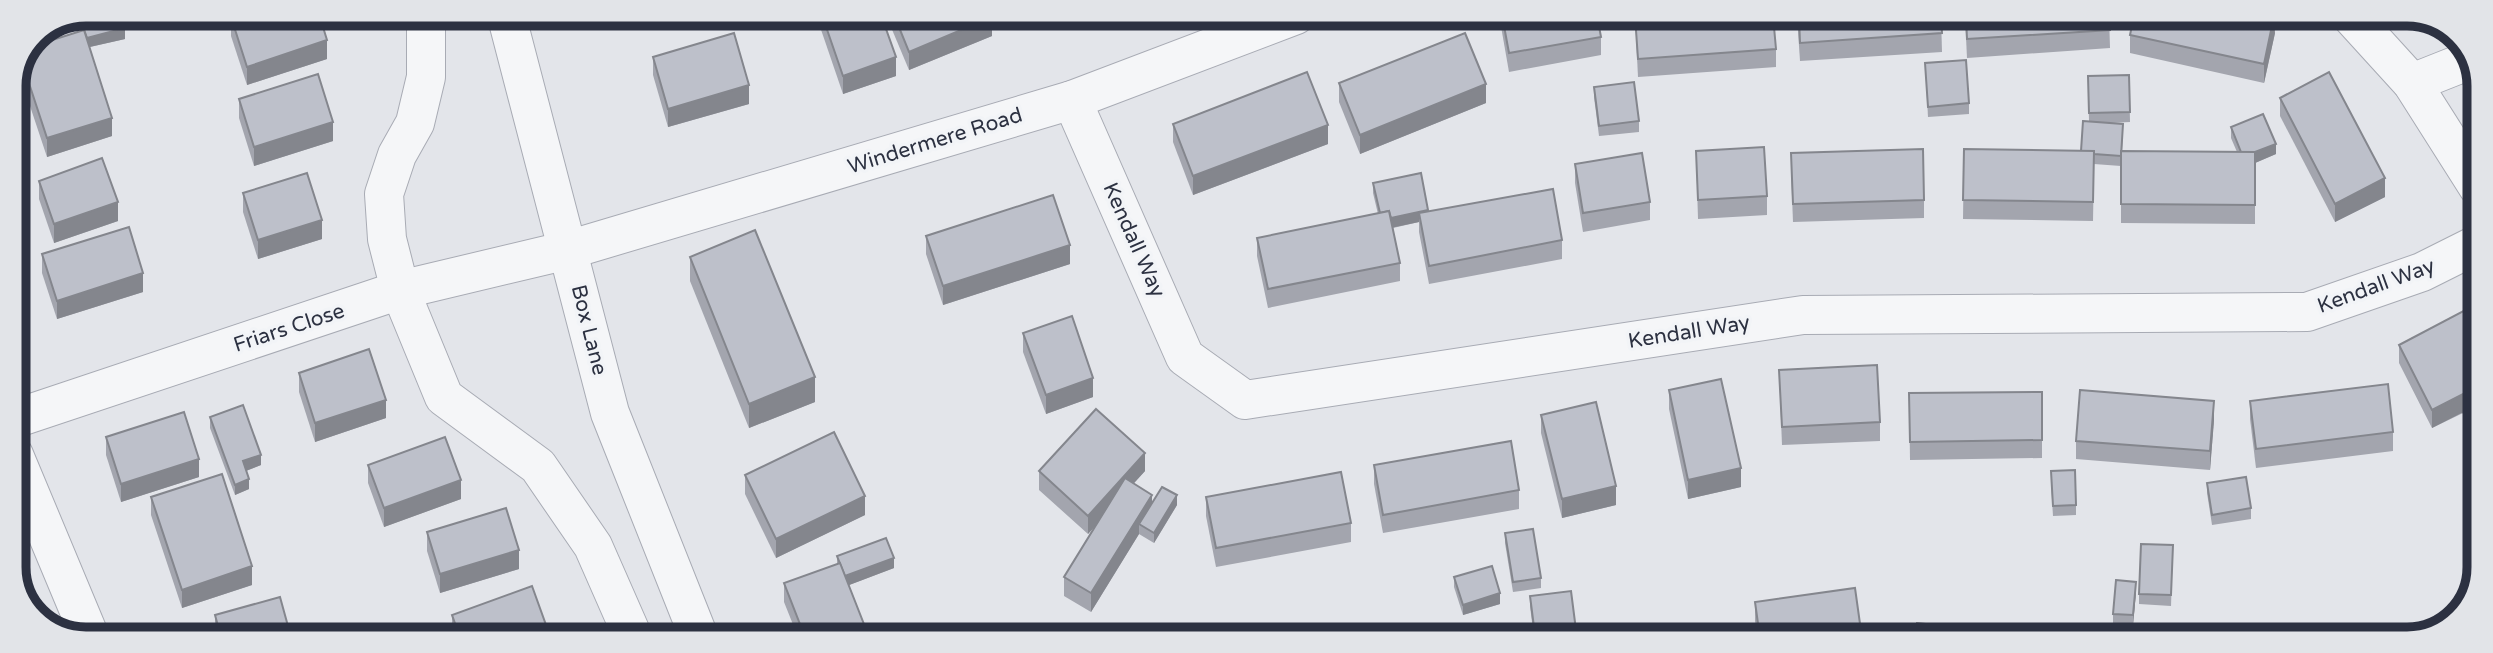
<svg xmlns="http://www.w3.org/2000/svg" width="2493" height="653" viewBox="0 0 2493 653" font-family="'Varela Round',sans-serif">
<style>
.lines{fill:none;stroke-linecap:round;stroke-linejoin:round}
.minor-casing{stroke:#a8abb4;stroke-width:40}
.minor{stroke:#f5f6f8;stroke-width:38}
.wall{fill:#a3a5ae}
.shaded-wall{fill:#84868d}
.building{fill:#bdc0ca;stroke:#84868d;stroke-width:2}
.labels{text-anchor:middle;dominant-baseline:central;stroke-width:7;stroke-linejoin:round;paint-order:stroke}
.street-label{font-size:21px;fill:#2c3141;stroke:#f2f4f7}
.rim{fill:none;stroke:#2c3141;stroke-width:9}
</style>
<rect width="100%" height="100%" fill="#e3e5ea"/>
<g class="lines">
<g class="minor-casing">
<g id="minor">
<path d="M426,14v63l-11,46 -18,32 -13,39 3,45 13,51 44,107 94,69 55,80 40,91"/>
<path d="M506,14l104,399 89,224"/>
<path d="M2351,16l61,67 66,104"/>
<path d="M2412,83l58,-23"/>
<path d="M1072,100l113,257 60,43 558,-85 504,-3 115,-40 56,-28"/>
<path d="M14,419l386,-129 168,-40 504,-150 224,-85"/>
<path d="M14,455l76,182"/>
</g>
</g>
<use href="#minor" class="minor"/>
</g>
<g class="wall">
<path d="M816,15h65l15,61 -53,18z"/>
<path d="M888,15h103l1,21 -83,34 -21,-50z"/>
<path d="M1499,15l98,1 4,21v18l-92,17z"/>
<path d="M1635,16l141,33v18l-138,10z"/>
<path d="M1797,16h144l1,36 -142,9z"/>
<path d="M1965,16h144l1,32 -143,10z"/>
<path d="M231,17l96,42 -80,26 -16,-49z"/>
<path d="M81,21l44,18 -35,8 22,89 -65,21 -28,-84 11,-26 51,-16z"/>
<path d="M2275,33l-11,50 -134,-30v-18z"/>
<path d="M653,57l96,47 -81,23 -15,-52z"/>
<path d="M1925,63l44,40v11l-41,3z"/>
<path d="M2129,75l1,47 -21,1 14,11 -1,17 115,1 -6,-14v-11l45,27 -21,9v61l-134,-1v-64v7l-27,-2 -1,57 -130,-2 1,-70 117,2 8,-30 -1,-45z"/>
<path d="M1339,83l147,20 -126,51 -21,-52z"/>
<path d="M1594,87l45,34v11l-40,4 -5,-39z"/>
<path d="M2280,98l105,99 -50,25 -55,-106z"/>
<path d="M239,99l94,42 -79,25 -15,-48z"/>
<path d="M1173,124l155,20 -135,51 -20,-53z"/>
<path d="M1696,151l71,45v19l-69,4z"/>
<path d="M1575,164l75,38v18l-67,12 -8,-49z"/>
<path d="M1791,171l133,29v18l-131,4z"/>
<path d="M39,181l79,40 -64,22 -15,-44z"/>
<path d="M1373,183l55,29 134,28v19l-133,25 -10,-52v-10l-26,6 7,35v18l-132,27 -11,-52v-18l121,-24 -5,-21z"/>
<path d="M243,193l79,46 -64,20 -15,-47z"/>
<path d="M926,236l144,28 -127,41 -17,-51z"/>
<path d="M42,254l101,38 -86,27 -15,-46z"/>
<path d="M690,257l125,145 -66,26 -59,-147z"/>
<path d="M2478,320l-1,138 -14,-27v-18l-31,15 -33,-65v-18z"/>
<path d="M1023,333l70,64 -47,17 -23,-62z"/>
<path d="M1779,370l101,52v19l-98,4z"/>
<path d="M299,373l87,45 -71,24 -16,-50z"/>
<path d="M1669,390l72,97 -53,12 -19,-90z"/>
<path d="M2042,392v66l-132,2 -1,-67z"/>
<path d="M2250,401l143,31v19l-137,17 -6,-49z"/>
<path d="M1541,415l75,90 -54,13 -21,-85z"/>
<path d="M210,417l51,48 -15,6 3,18 -14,6 -25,-67z"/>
<path d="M2214,420l-4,50 -134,-11v-18z"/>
<path d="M106,437l93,40 -78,25 -15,-47z"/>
<path d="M368,465l93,34 -77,28 -16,-44z"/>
<path d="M1374,465l145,25v19l-136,24 -9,-49z"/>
<path d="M1039,471h106l-12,13 19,19 25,2 -23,38 -15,-9 -48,78 -27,-16v-19l33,-53 -9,10 -49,-44z"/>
<path d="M745,475l120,40 -89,43 -31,-64z"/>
<path d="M2051,482l25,23v10l-23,1z"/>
<path d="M2207,483l44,25v11l-39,6 -5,-32z"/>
<path d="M151,497l101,88 -70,23 -31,-93z"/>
<path d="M1206,497l145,26v19l-135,25 -10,-51z"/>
<path d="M427,532l92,37 -79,24 -13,-42z"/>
<path d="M1505,533l36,45v10l-28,4 -8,-49z"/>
<path d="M2173,545l-2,61 -32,-2v-10z"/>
<path d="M837,556l57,12 -45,17 20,52h-71l-14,-35v-19l53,-19z"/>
<path d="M1454,577l46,27 -37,11 -9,-28z"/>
<path d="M2136,592l-3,33 -20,-1v-10z"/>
<path d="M1530,596l46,34v8h-42l-4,-32z"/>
<path d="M1755,602l107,36h-104l-3,-17z"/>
<path d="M215,615l76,22h-76z"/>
<path d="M452,615l94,22h-92l-2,-4z"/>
</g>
<g class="shaded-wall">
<path d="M675,15h14l-14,3z"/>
<path d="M2274,16l1,17 -11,50v-19z"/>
<path d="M992,17v19l-83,34v-18z"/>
<path d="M125,28v11l-40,9v-10z"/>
<path d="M327,40v19l-80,26v-18z"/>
<path d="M896,57v19l-53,18v-18z"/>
<path d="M1486,84v19l-126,51v-19z"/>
<path d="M749,85v19l-81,23v-18z"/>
<path d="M112,118v18l-65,21v-19z"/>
<path d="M333,122v19l-79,25v-19z"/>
<path d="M1328,125v19l-135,51v-19z"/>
<path d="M2276,144v10l-21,9v61v-61l-11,-6z"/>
<path d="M2385,178v19l-50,25v-18z"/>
<path d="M118,202v19l-64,22v-19z"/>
<path d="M1428,210v10l-9,-7v9l-38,8v-10z"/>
<path d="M322,220v19l-64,20v-19z"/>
<path d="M1070,245v19l-127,41v-19z"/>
<path d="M143,273v19l-86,27v-18z"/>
<path d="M815,377v25l-66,26v-24z"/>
<path d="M1093,378v19l-47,17v-19z"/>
<path d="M2477,387v18l-45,23v-18z"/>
<path d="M386,400v18l-71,24v-19z"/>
<path d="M2214,401v19l-4,50v-19z"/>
<path d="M1145,453v18l-57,63v-18z"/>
<path d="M261,455v10l-18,7v-11z"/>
<path d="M199,459v18l-78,25v-18z"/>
<path d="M1741,468v19l-53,12v-19z"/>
<path d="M249,479v10l-14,6v-10z"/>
<path d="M461,480v19l-77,28v-19z"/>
<path d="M1616,486v19l-54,13v-19z"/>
<path d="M1152,495v18l-13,11v10l-48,78v-19z"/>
<path d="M1177,495v10l-23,38v-10z"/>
<path d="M865,496v19l-89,43v-19z"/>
<path d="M519,550v19l-79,24v-19z"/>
<path d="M894,558v10l-50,19v-10z"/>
<path d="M252,566v19l-70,23v-18z"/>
<path d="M2136,582v10l-3,33v-10z"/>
<path d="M1500,593v11l-37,11v-10z"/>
<path d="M546,625v12h-34z"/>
</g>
<g class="building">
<path d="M109,14h13l3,14 -38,10 -6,-17z"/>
<path d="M241,14h78l8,26 -80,27 -16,-50z"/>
<path d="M822,15h59l15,42 -53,19z"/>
<path d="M894,15h97l1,2 -83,35z"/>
<path d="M1502,15l95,1 4,21 -92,16z"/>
<path d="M1635,16h138l3,33 -138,10z"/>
<path d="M1799,16h142l1,17 -142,10z"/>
<path d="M1966,16h143l1,14 -143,9z"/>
<path d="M2134,16h140l-10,48 -134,-29z"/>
<path d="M84,30l28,88 -65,20 -24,-73 7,-18z"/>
<path d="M734,33l15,52 -81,24 -15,-52z"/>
<path d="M1465,33l21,51 -126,51 -21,-52z"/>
<path d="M1966,60l3,43 -41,4 -3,-44z"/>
<path d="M1307,72l21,53 -135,51 -20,-52z"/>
<path d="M2329,72l56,106 -50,26 -55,-106z"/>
<path d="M318,74l15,48 -79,25 -15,-48z"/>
<path d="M2129,75l1,37 -41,1 -1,-37z"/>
<path d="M1634,82l5,39 -40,5 -5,-39z"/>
<path d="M2263,114l13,30 -21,8h-14l-10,-25z"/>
<path d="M2083,121l40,3 -2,32 -27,-2v-3h-13z"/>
<path d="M1764,147l3,49 -69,4 -2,-49z"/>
<path d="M1923,149l1,51 -131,4 -2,-51z"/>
<path d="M1964,149l130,2 -1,51 -130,-2z"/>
<path d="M2121,151l134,1v53l-134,-1z"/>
<path d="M1642,153l8,49 -67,11 -8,-49z"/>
<path d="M102,158l16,44 -64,22 -15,-43z"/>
<path d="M307,173l15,47 -64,20 -15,-47z"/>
<path d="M1421,173l7,37 -37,8 -2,-7 -9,2 -7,-30z"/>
<path d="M1553,189l9,51 -133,26 -10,-53z"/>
<path d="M1053,195l17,50 -127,41 -17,-50z"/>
<path d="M1389,211l11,52 -132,26 -11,-51z"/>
<path d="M129,227l14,46 -86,28 -15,-47z"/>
<path d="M755,230l60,147 -66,27 -59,-147z"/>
<path d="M2471,307l7,13 -1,67 -45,23 -33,-65z"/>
<path d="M1072,316l21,62 -47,17 -23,-62z"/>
<path d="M369,349l17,51 -71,23 -16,-50z"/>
<path d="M1877,365l3,57 -98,5 -3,-57z"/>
<path d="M1721,379l20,89 -53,12 -19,-90z"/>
<path d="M2388,384l5,48 -137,17 -6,-48z"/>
<path d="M2080,390l134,11 -4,50 -134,-10z"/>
<path d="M2042,392v48l-132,2 -1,-49z"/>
<path d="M1596,402l20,84 -54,13 -21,-84z"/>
<path d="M243,405l18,50 -18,6 6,18 -14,6 -25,-68z"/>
<path d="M2477,405v34l-14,-27z"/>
<path d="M1096,409l49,44 -57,63 -49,-45z"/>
<path d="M184,412l15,47 -78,25 -15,-47z"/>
<path d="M834,432l31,64 -89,43 -31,-64z"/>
<path d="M445,437l16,43 -77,28 -16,-43z"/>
<path d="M1511,441l8,49 -136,25 -9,-50z"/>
<path d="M2075,470l1,35 -23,1 -2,-35z"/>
<path d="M1341,472l10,51 -135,25 -10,-51z"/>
<path d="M222,474l30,92 -70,24 -31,-93z"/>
<path d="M2246,477l5,31 -39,7 -5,-32z"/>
<path d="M1125,478l27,17 -61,98 -27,-16z"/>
<path d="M1162,487l15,8 -23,38 -15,-9z"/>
<path d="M506,508l13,42 -79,24 -13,-42z"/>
<path d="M1533,529l8,49 -28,4 -8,-49z"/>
<path d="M886,538l8,20 -49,18 -8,-20z"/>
<path d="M2141,544l32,1 -2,50 -32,-1z"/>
<path d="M840,563l29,74h-64l-21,-54z"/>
<path d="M1492,566l8,27 -37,12 -9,-28z"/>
<path d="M2116,580l20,2 -3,33 -20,-1z"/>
<path d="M532,586l14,39 -34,12h-52l-8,-22z"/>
<path d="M1855,588l7,50h-102l-5,-36z"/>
<path d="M1571,591l5,39 -41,5 -5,-39z"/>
<path d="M280,597l11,40h-70l-6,-22z"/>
<path d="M1917,623l87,10v6h-88z"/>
<path d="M1734,627l1,11h-81z"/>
<path d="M1475,635v3h-26z"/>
</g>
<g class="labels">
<g class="street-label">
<text transform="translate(935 141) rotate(-17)">Windermere Road</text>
<text transform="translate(1134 240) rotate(66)">Kendall Way</text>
<text transform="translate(2376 286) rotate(-20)">Kendall Way</text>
<text transform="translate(289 328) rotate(-18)">Friars Close</text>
<text transform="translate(589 330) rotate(76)">Box Lane</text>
<text transform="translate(1689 332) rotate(-9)">Kendall Way</text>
</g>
</g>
<path d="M0 0H2493V653H0ZM86 26H2407A60 60 0 0 1 2467 86V567A60 60 0 0 1 2407 627H86A60 60 0 0 1 26 567V86A60 60 0 0 1 86 26Z" fill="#e2e4e8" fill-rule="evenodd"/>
<path class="rim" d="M86 26H2407A60 60 0 0 1 2467 86V567A60 60 0 0 1 2407 627H86A60 60 0 0 1 26 567V86A60 60 0 0 1 86 26Z"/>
</svg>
